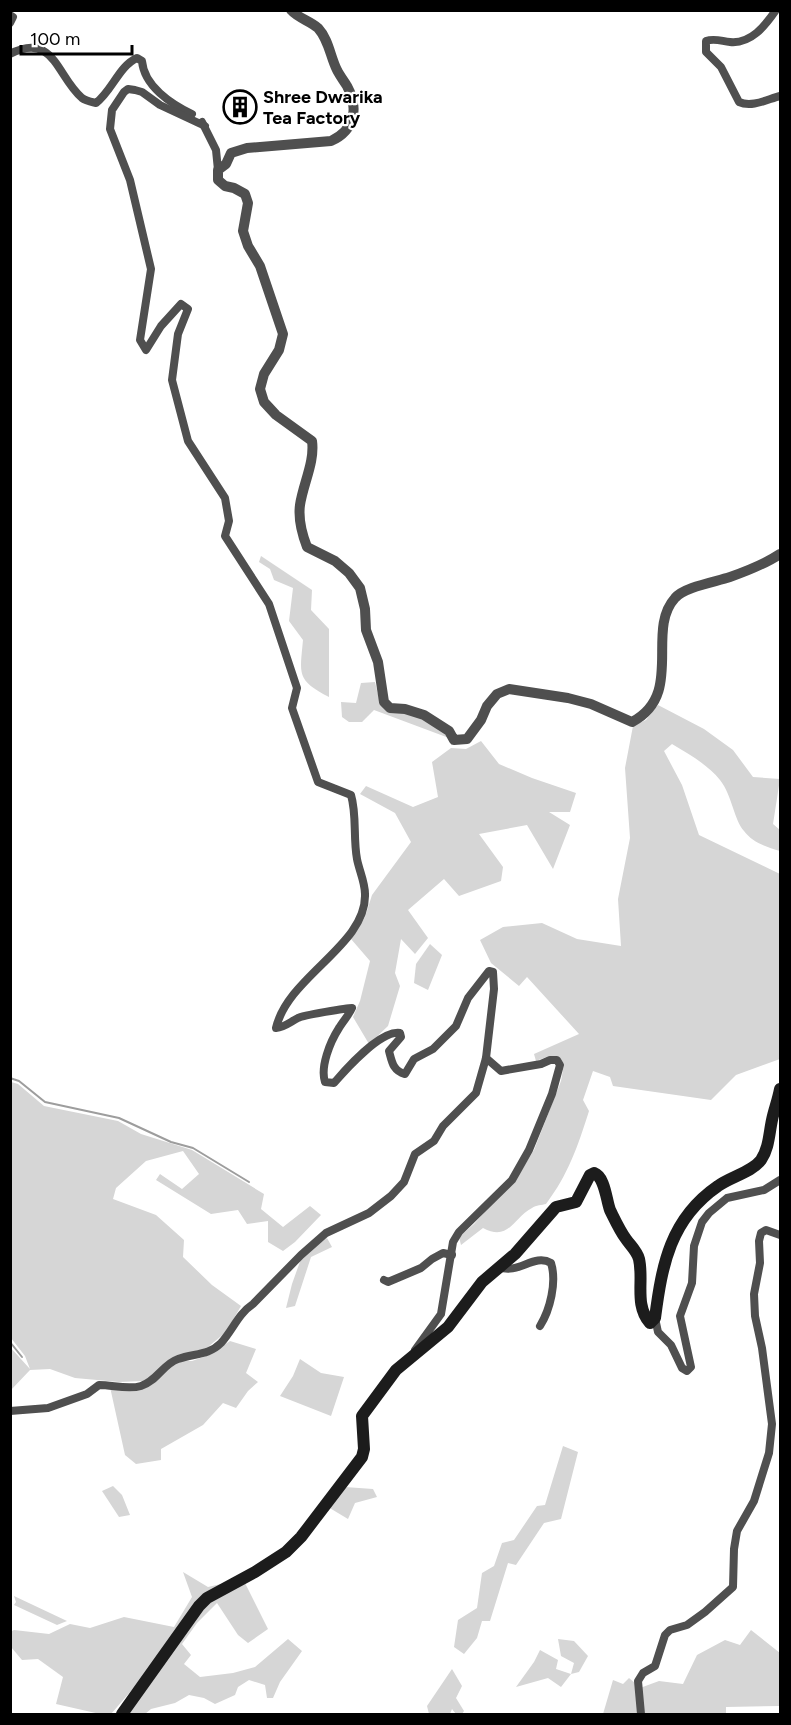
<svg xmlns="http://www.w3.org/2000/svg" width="791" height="1725" viewBox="0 0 791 1725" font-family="Figtree,sans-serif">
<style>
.green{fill:#d6d6d6}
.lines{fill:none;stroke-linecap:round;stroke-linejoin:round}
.stream{stroke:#9d9d9d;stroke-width:2}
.minor{stroke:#4f4f4f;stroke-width:8}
.tertiary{stroke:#4f4f4f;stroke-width:10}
.secondary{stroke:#1c1c1c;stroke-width:12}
.labels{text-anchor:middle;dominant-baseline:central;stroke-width:4.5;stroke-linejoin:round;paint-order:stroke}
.poi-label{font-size:18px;font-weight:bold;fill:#000;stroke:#fff;text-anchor:start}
</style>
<rect width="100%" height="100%" fill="#fff"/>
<g class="green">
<path d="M261,556l51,34 -1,20 18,19v68c-33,-17 -29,-23 -26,-57l-14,-19 4,-33 -19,-8 -4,-11 -11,-7z"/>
<path d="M375,682l5,21c25,9 51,15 69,35l-75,-28 -12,12h-13l-7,-5 -1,-15 15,1 5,-20z"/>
<path d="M658,705l46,24 29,21 20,27 27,2 -7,45 7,6v21c-13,-4 -27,-8 -36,-20 -10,-11 -12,-36 -24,-51 -12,-15 -31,-26 -48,-36l-8,7 18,34 17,50 81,39v185l-44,16 -25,25 -98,-14 -3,-9 -17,-6 -10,29 6,11c-11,35 -21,64 -43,93 -4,1 -10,1 -14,4 -19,10 -23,34 -49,20l-22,17 -2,-8 15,-13 23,-26 17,-16 20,-32 27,-69 3,-17 -5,-8h-10l-13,5 -2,-7 45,-20 -52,-57 -8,9 -28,-23 -11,-23 23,-13 39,-4 35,16 44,7 -3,-47 12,-61 -5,-70 8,-42 13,-6z"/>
<path d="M481,741l18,23 33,14 44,15 -6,19h-21l21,13 -17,44 -26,-44 -48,9 24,33 -2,14 -42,15 -15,-17 -36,31 20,28 -13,16 -14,-15 -6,34 5,13 -12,40 -19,18 -16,-27 7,-16 10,-40 -19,-22 14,-22 7,-22 39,-53 -16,-29 -35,-19 6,-8 47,21 25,-10 -6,-35 19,-14 15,1z"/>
<path d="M430,944l12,11 -14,35 -14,-7 2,-19z"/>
<path d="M11,1082l7,2 26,22 74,15 23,13 51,16 72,44 -3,15 22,18 27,-21 11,9 -26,27 -12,9 -15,-9v-21l-21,3 -9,-14 -27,4 -55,-34 4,-6 22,15 17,-15 -16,-23 -37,10 -30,27 -3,11 43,16 28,25 -1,17 29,28 29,21 -15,26 -18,15 -65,34 -24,1 -44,-4 -25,-9 -20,1 -19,20 -1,-43 20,22 -5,-13 -14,-18z"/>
<path d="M327,1238l5,9 -21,10 -16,49 -9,2 6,-24 10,-28z"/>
<path d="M230,1341l26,8 -10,24 12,9 -10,9 -12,17 -13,-5 -20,22 -42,24v11l-25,4 -11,-9 -15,-68 21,3 48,-29h13l17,-6z"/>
<path d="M300,1359l21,14 23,4 -13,39 -51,-20 13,-20z"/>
<path d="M563,1446l15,6 -17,67 -17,4 -28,42 -8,-2 -18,58h-8l-5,17 -13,16 -10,-7 4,-27 19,-12 5,-35 12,-7 8,-23 12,-3 23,-34 8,-1z"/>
<path d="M113,1486l9,9 8,20 -11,2 -17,-26z"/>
<path d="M345,1487l28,2 4,8 -22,6 -7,16 -20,-12z"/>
<path d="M183,1572l25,15 13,-3v3l-110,127h-11l-44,-10 7,-27 -25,-18 -16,1 -11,-13 -1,-15 4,-2 35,4 21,-10 20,4 34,-11 50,10 18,-30z"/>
<path d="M245,1583l23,46 -20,14 -10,-8 -21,-32 -20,20 -15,21 9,11 -7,9 16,13 33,-4 22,-6 33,-28 14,12 -22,31 -7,16h-6l-2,-13 -16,-5 -11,7 -3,8 -20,9 -11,-6 -15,-3 -14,8 -24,6 -6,5h-20l75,-103 11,-11z"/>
<path d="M14,1596l53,25 -10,4 -43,-20 2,-3z"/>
<path d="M751,1630l29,23v53l-54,1v7h-83l-3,-26 19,-7 24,3 14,-29 28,-15 15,5z"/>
<path d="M558,1639l16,2 14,15 -9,16 -8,2 -10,13 -13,-9 -32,9 18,-25 6,-12 18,10 -2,9 15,5 3,-11 -13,-7z"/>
<path d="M452,1669l10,17 -6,12 8,13 -2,3h-6l-4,-5 -2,5h-21l-2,-8z"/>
<path d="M629,1678l7,6 2,30h-35l10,-34 10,4z"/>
</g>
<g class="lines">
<g class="stream">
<path d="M10,1078l9,3 26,21 74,16 52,24 22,6 56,34"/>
<path d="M10,1342l12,15"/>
</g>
<g class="minor">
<path d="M776,10c-11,16 -25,34 -46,32 -9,-1 -16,-4 -24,-1v11l15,15 18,35c13,6 29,-3 41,-6"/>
<path d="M10,15l3,2 -3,6"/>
<path d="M10,54c44,-23 47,23 72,44 4,3 10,4 14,5 16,-12 23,-37 41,-45l5,3c2,25 29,43 50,53"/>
<path d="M202,122l14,28 2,20"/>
<path d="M499,1267c19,8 35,-14 52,-4 6,19 -1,47 -11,63"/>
<path d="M384,1280l4,2 33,-14 11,-9 11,-6 9,2"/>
<path d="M655,1318l3,14 13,13 11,23 5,3 4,-4 -11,-51 12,-33 2,-37 8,-24 7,-9 18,-15 37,-8 16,-10"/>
<path d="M415,1350l26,-36 12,-72 6,-10 53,-52 17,-30 23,-56 8,-29 -3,-5h-7l-9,4 -40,7 -15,-13"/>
<path d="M10,1411l38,-3 39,-14 12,-9c14,0 29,5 42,1 16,-5 22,-22 37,-27 16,-6 30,-3 43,-16 12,-13 17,-29 32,-39l48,-49 25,-22 43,-20 22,-17 13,-14 11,-28 19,-13 9,-15 33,-33 10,-35 8,-69 -1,-17 -4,-1 -21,27 -12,28 -23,23 -19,10 -9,15c-12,-3 -13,-12 -16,-23l12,-14 -1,-4c-19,-3 -54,36 -66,50l-9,-1c-5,-15 5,-40 14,-54 4,-7 10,-13 13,-20 -4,0 -49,7 -54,10 -8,4 -13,9 -22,10 12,-52 91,-83 89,-134 0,-12 -6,-24 -8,-35 -4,-21 0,-44 -6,-64l-33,-13 -26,-74 5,-20 -28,-84 -44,-68 4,-15 -4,-23 -37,-57 -16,-61 6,-46 10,-25 -7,-5 -20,22 -15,24 -6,-10 11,-71 -21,-89 -20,-51 2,-19 12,-18 4,-3 7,1 7,2 18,13 45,21"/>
<path d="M641,1714l-3,-33 5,-8 12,-7 10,-31 5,-5 17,-5 18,-13 28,-25 1,-38 3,-18 17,-30 15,-48 3,-29 -10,-76 -7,-32 -1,-22 6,-31 -1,-22 2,-8 5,-3 14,5"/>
</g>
<path class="tertiary" d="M291,10c7,8 19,11 27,18 11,12 12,28 19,42 3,6 7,11 10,16 12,22 8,44 -16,55l-84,7 -16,5 -5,11 -8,6v10l7,6 9,2 11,6 3,9 -5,28 5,15 12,20 23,68 -4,16 -15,24 -4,15 4,13 12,13 36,26c3,21 -9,43 -12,64 -2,15 2,29 7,42l28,14 14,12 11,15 5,21 1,21 12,32 6,40 6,6 15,1 19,6 25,16 5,9 13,-1 14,-19 6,-14 10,-12 12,-5 59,9 23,6 41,18c53,-28 13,-91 43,-124 9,-11 40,-16 55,-21 17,-6 35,-13 50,-23"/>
<path class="secondary" d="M122,1714l77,-108 8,-8 48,-26 31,-20 15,-15 61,-80 2,-8 -2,-33 34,-46 52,-43 34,-45 33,-28 41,-47 20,-5 14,-27 4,-2c11,4 12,26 16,37 5,10 10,21 16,29 4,6 11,12 13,20 5,21 -5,46 11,64l5,-5c7,-53 15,-99 63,-132 12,-9 34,-14 43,-26 8,-12 8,-26 11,-40 2,-10 6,-20 8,-31"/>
</g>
<defs>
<g id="building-ring" transform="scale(1.725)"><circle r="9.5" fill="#fff" stroke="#000" stroke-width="1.5"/><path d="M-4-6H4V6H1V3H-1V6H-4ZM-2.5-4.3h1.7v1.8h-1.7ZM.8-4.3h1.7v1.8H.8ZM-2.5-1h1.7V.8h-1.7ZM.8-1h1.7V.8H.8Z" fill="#000"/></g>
</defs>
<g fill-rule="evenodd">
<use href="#building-ring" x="240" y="107"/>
</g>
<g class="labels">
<g class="poi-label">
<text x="263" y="97">Shree Dwarika<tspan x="263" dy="21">Tea Factory</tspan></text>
</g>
</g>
<rect width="791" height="1725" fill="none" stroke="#000000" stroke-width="24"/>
<path d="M21 45v9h111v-9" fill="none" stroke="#000000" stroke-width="3"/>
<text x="30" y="45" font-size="18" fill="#000000" stroke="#ffffff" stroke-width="4.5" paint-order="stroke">100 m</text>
</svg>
